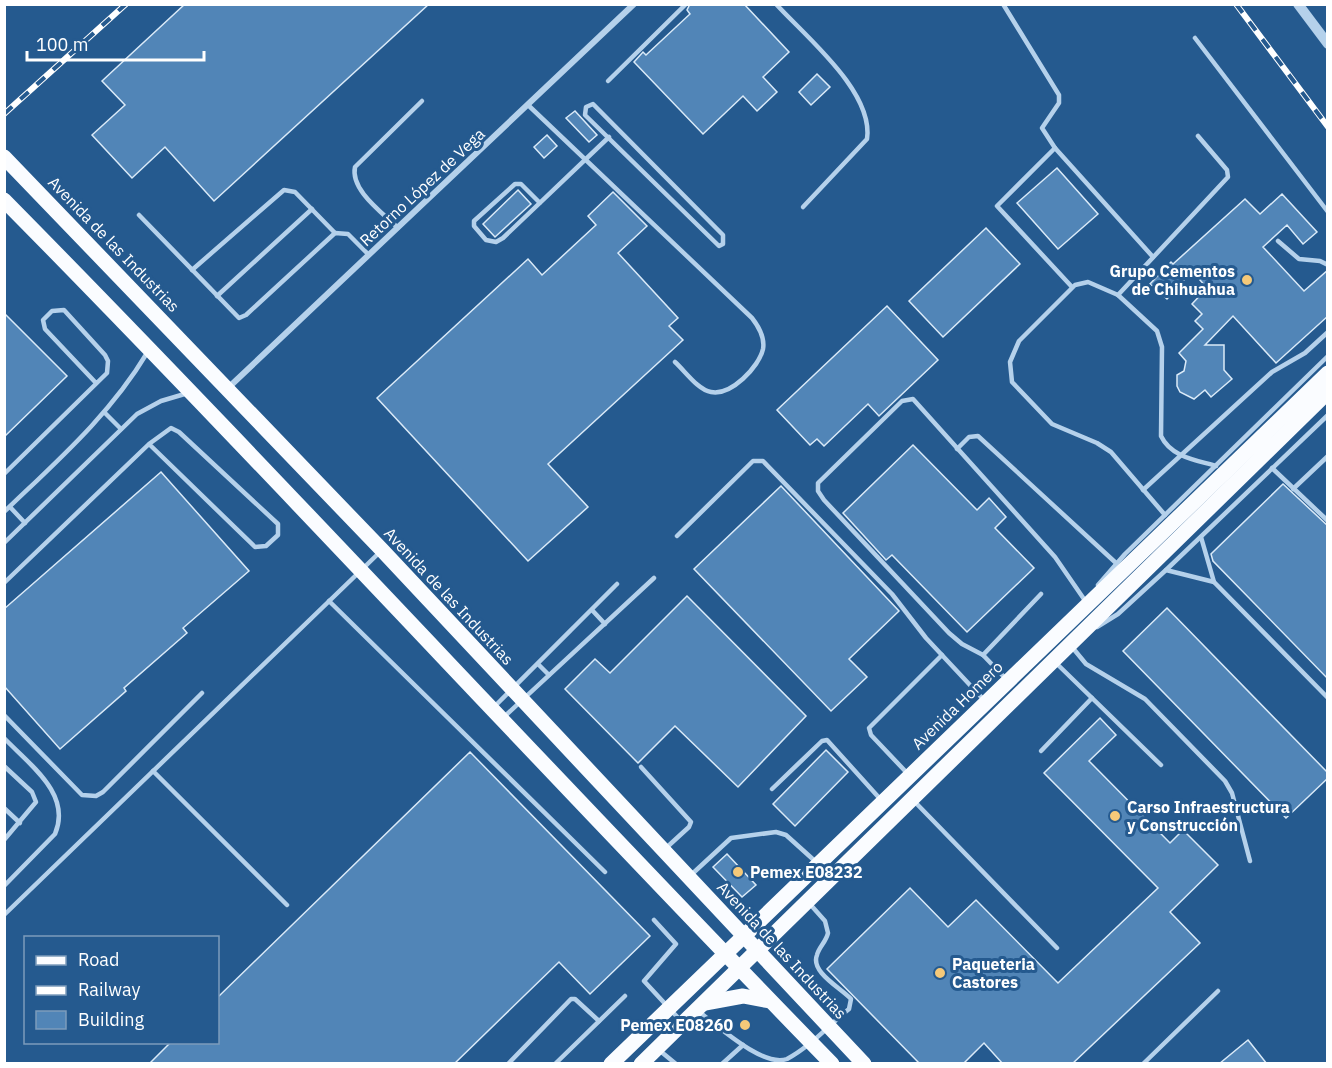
<svg xmlns="http://www.w3.org/2000/svg" width="1332" height="1068" viewBox="0 0 1332 1068" font-family="'IBM Plex Sans',sans-serif">
<style>
.building{fill:#5185b7;stroke:#daeaf8;stroke-width:1.5}
.lines{fill:none;stroke-linecap:round;stroke-linejoin:round}
.service{stroke:#b5d1eb;stroke-width:4.5}
.minor{stroke:#b5d1eb;stroke-width:6}
.tertiary{stroke:#b5d1eb;stroke-width:10}
.primary{stroke:#fafcff;stroke-width:15}
.rail-casing{stroke:#fff;stroke-width:6}
.rail{stroke:#255a8f;stroke-width:4;stroke-dasharray:11;stroke-linecap:butt}
.poi-dot{fill:#f5c979;stroke:#255a8f;stroke-width:2}
.labels{text-anchor:middle;dominant-baseline:central;stroke-width:6;stroke-linejoin:round;paint-order:stroke}
.street-label{font-size:16px;fill:#fff;stroke:#255a8f}
.poi-label{font-size:16px;font-weight:bold;fill:#fff;stroke:#255a8f;text-anchor:start}
</style>
<rect width="100%" height="100%" fill="#255a8f"/>
<g class="building">
<path d="M185,4h244l-215,197 -49,-54 -33,31 -40,-43 33,-30 -23,-24z"/>
<path d="M690,4h54l45,48 -26,25 14,15 -20,19 -14,-15 -40,38 -69,-72 9,-10 3,3 44,-41 -3,-4z"/>
<path d="M817,74l13,13 -19,18 -12,-13z"/>
<path d="M575,111l22,24 -8,7 -23,-24z"/>
<path d="M547,135l10,11 -13,12 -10,-11z"/>
<path d="M1057,168l41,46 -40,35 -41,-46z"/>
<path d="M518,190l13,14 -36,33 -12,-13z"/>
<path d="M613,192l34,34 -29,27 60,65 -9,8 14,14 -135,124 40,43 -60,54 -151,-163 151,-139 14,16 54,-50 -8,-9z"/>
<path d="M1282,194l35,38 -14,12 -16,-19 -24,22 41,44 24,-21v46l-52,47 -43,-47 -28,29h19v25l8,9 -21,18 -6,-7 -11,9 -14,-7 -3,-6v-11l7,-4 2,-10 -7,-8 24,-24 -8,-8 7,-7 -10,-10 15,-16 -15,-17 -25,28 -17,-15 21,-22 2,2 72,-65 15,15z"/>
<path d="M986,228l34,36 -77,73 -34,-36z"/>
<path d="M887,306l51,54 -59,56 -11,-12 -44,42 -7,-7 -7,6 -33,-35z"/>
<path d="M4,313l63,63 -63,61z"/>
<path d="M913,445l64,65 12,-12 17,19 -11,11 39,40 -67,64 -75,-77 -6,5 -43,-47z"/>
<path d="M161,472l88,99 -66,57 4,5 -63,55 2,3 -66,58 -56,-63v-77z"/>
<path d="M1283,484l45,42v153l-115,-118 -2,-7z"/>
<path d="M781,486l118,125 -50,48 18,18 -36,34 -137,-142z"/>
<path d="M687,596l119,120 -68,71 -63,-61 -37,37 -73,-74 30,-30 15,14z"/>
<path d="M1167,608l161,165v5l-42,40 -163,-167z"/>
<path d="M1100,718l16,17 -27,26 81,82 13,-13 35,35 -48,47 30,31 -128,121h-69l-19,-21 -21,21h-43l-93,-95 83,-81 38,39 28,-27 82,83 100,-95 -114,-115z"/>
<path d="M826,750l22,22 -53,54 -22,-22z"/>
<path d="M470,752l180,184 -60,58 -31,-32 -105,102h-305l22,-22h47v-45z"/>
<path d="M727,854l29,31 -14,12 -29,-30z"/>
<path d="M1248,1040l19,24h-48z"/>
</g>
<g class="lines">
<g class="service">
<path d="M776,4c30,33 98,88 91,135l-64,68"/>
<path d="M1003,4l56,91v8l-17,25 13,20"/>
<path d="M1195,38l133,174"/>
<path d="M608,81l78,-77"/>
<path d="M593,104l130,131v9l-4,2 -134,-131 1,-8z"/>
<path d="M528,105l224,213c7,9 13,20 11,31 -4,18 -32,47 -52,43 -13,-2 -26,-21 -36,-30"/>
<path d="M540,203l-19,-19h-6l-41,37v5l12,14 10,2 7,-4 106,-101"/>
<path d="M139,215l100,103 7,-3 89,-82 13,1 21,21"/>
<path d="M398,228c-15,-15 -48,-38 -43,-61l67,-66"/>
<path d="M1278,241l21,18 21,2 8,4"/>
<path d="M192,270l92,-80 11,2 40,41"/>
<path d="M1072,287l-75,-81 58,-58 98,109"/>
<path d="M1118,295l110,-118 -1,-7 -29,-34"/>
<path d="M217,296l95,-87"/>
<path d="M105,413l16,16"/>
<path d="M957,449l12,-12 9,-1 138,127"/>
<path d="M1272,468l56,53"/>
<path d="M4,474l103,-101 1,-12 -3,-6 -41,-45 -12,1 -9,9 2,9 51,54"/>
<path d="M1293,489l35,-33"/>
<path d="M1143,490l129,-118 33,-19 23,-21"/>
<path d="M10,507l15,16"/>
<path d="M4,512c52,-50 106,-97 143,-159"/>
<path d="M1165,515l-54,-63 -14,-9 -45,-19 -40,-42 -2,-20 9,-21 56,-56 13,-3 30,13 39,36 5,16 -1,89c10,21 35,24 55,30"/>
<path d="M677,536l76,-75h10l129,133 34,44 58,62"/>
<path d="M1201,537l13,45 114,116"/>
<path d="M4,543l133,-129 24,-13 27,-8"/>
<path d="M1166,570l48,12"/>
<path d="M4,583l145,-139 22,-16 8,4 99,92v11l-12,11 -11,1 -106,-103"/>
<path d="M1098,585l27,-31 203,-198"/>
<path d="M329,601l276,271"/>
<path d="M592,610l13,14"/>
<path d="M1097,627l21,-13 48,-44 162,-155"/>
<path d="M1072,647l14,17 59,35 80,82 7,12 18,68"/>
<path d="M983,655l58,-61"/>
<path d="M1056,663l105,102"/>
<path d="M538,664l11,11"/>
<path d="M1006,679l-23,-24 -21,-11 -13,-11 -125,-133 -6,-9v-8l84,-82 11,-2 142,158 31,45"/>
<path d="M495,706l122,-122"/>
<path d="M4,715l78,80 14,1 7,-4 99,-99"/>
<path d="M504,717l150,-139"/>
<path d="M4,738c26,27 68,56 51,96l-51,52"/>
<path d="M1041,751l51,-53"/>
<path d="M4,766l28,26 4,10 -32,38"/>
<path d="M641,767l50,55 -2,5 -23,21"/>
<path d="M153,771l134,134"/>
<path d="M907,773l-36,-38 -2,-7 73,-73"/>
<path d="M772,789l50,-48 5,-1 55,61"/>
<path d="M914,801l143,147"/>
<path d="M4,808l16,15"/>
<path d="M691,875l40,-37 45,-6 10,3 30,27"/>
<path d="M4,915l376,-363"/>
<path d="M654,920l22,24 -32,37 37,40"/>
<path d="M698,1011c19,14 65,57 89,48 23,-12 42,-34 62,-50l2,-10c-10,-11 -41,-27 -34,-44 2,-8 9,-13 11,-22l-3,-12 -16,-18"/>
<path d="M659,1050l17,14"/>
<path d="M508,1064l63,-65h4l24,22"/>
<path d="M555,1064l70,-68"/>
<path d="M722,1064l21,-19"/>
<path d="M1143,1064l75,-73"/>
</g>
<path class="minor" d="M228,388l406,-384"/>
<path class="tertiary" d="M1298,4l30,40"/>
<g class="primary">
<path d="M4,157l378,393 482,514"/>
<path d="M4,200c280,284 549,578 828,864"/>
<path d="M705,1003l38,-7 27,5"/>
<path d="M611,1064l717,-691"/>
<path d="M641,1064l687,-672"/>
</g>
<g class="rail-casing">
<g id="rail">
<path d="M1236,4l92,123"/>
<path d="M4,114l122,-110"/>
</g>
</g>
<use href="#rail" class="rail"/>
</g>
<g class="poi-dot">
<circle cx="1247" cy="280" r="6"/>
<circle cx="1115" cy="816" r="6"/>
<circle cx="738" cy="872" r="6"/>
<circle cx="940" cy="973" r="6"/>
<circle cx="745" cy="1025" r="6"/>
</g>
<g class="labels">
<g class="street-label">
<text transform="translate(422 187) rotate(-43)">Retorno López de Vega</text>
<text transform="translate(114 244) rotate(46)">Avenida de las Industrias</text>
<text transform="translate(449 596) rotate(47)">Avenida de las Industrias</text>
<text transform="translate(957 705) rotate(-44)">Avenida Homero</text>
<text transform="translate(782 950) rotate(47)">Avenida de las Industrias</text>
</g>
<g class="poi-label">
<text x="1235" y="271" text-anchor="end">Grupo Cementos<tspan x="1235" dy="18">de Chihuahua</tspan></text>
<text x="1127" y="807">Carso Infraestructura<tspan x="1127" dy="18">y Construcción</tspan></text>
<text x="750" y="872">Pemex E08232</text>
<text x="952" y="964">Paqueteria<tspan x="952" dy="18">Castores</tspan></text>
<text x="733" y="1025" text-anchor="end">Pemex E08260</text>
</g>
</g>
<rect width="1332" height="1068" fill="none" stroke="#ffffff" stroke-width="12"/>
<rect x="24" y="936" width="195" height="108" fill="#255a8f" stroke="#7c9cbc" stroke-width="1.5"/>
<rect x="36" y="956" width="30" height="9" fill="#fafcff" stroke="#7c9cbc" stroke-width="1.5"/>
<text x="78" y="966" font-size="18" fill="#ffffff">Road</text>
<rect x="36" y="986" width="30" height="9" fill="#ffffff" stroke="#7c9cbc" stroke-width="1.5"/>
<text x="78" y="996" font-size="18" fill="#ffffff">Railway</text>
<rect x="36" y="1011" width="30" height="18" fill="#5185b7" stroke="#7c9cbc" stroke-width="1.5"/>
<text x="78" y="1026" font-size="18" fill="#ffffff">Building</text>
<path d="M27 51v9h177v-9" fill="none" stroke="#ffffff" stroke-width="3"/>
<text x="36" y="51" font-size="18" fill="#ffffff" stroke="#255a8f" stroke-width="4.5" paint-order="stroke">100 m</text>
</svg>
